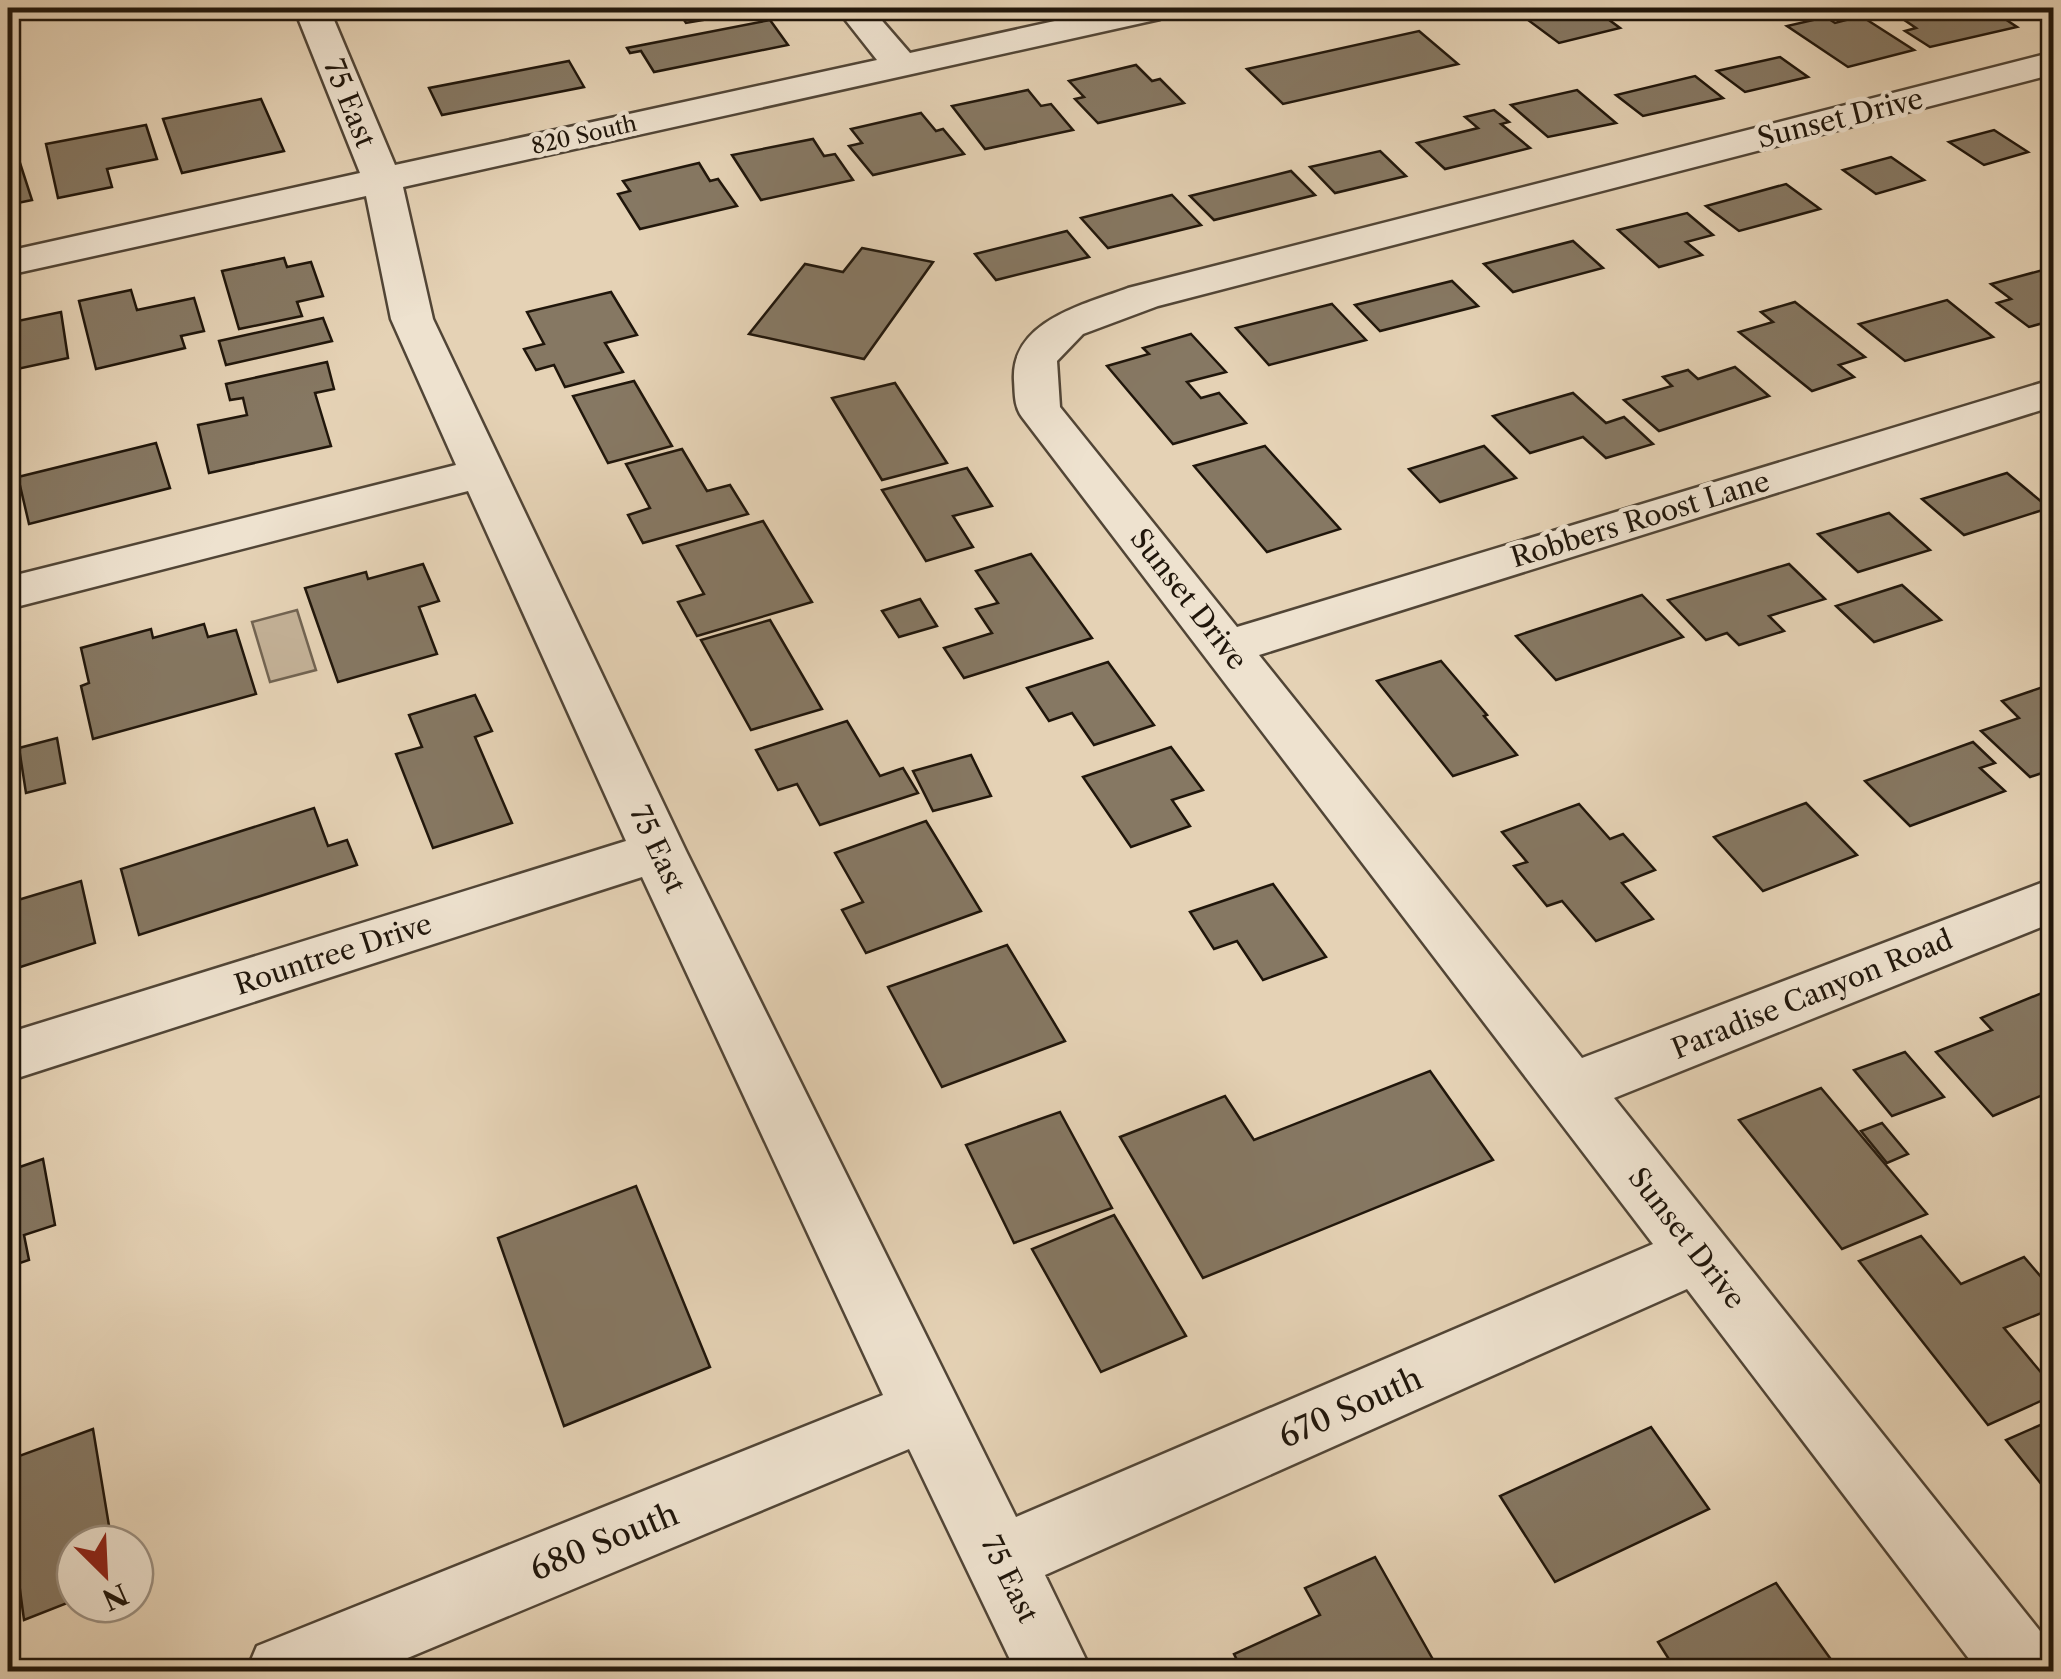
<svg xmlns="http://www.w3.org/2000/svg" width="2061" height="1679" viewBox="0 0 2061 1679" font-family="'Libre Caslon Text',serif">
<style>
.green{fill:#c4b298;stroke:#726452;stroke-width:2.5}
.building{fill:#867863;stroke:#20160b;stroke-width:2.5}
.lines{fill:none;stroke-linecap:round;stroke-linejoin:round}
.minor-casing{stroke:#514536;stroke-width:5}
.minor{fill:#eee2cf;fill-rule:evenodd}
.labels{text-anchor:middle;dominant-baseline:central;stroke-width:9;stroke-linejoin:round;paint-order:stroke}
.far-street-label{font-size:22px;fill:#20160b;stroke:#eee2cf}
.street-label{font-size:28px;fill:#20160b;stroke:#eee2cf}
.near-street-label{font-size:32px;fill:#20160b;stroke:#eee2cf}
</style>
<rect width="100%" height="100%" fill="#e5d2b5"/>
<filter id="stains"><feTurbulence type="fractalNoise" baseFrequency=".002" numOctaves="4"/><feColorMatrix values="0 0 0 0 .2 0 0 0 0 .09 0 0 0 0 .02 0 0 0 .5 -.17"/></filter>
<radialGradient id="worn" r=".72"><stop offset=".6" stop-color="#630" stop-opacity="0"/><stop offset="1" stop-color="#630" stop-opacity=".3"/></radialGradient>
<path class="green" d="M297,610l19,60 -46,12 -18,-60z"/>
<g class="building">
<path d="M676,8h68l-21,4 3,4 -40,7z"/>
<path d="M1512,8h81l27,20 -61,15z"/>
<path d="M1942,8h29l7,4 12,-3 27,18 -87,20 -25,-16 11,-3 -16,-11z"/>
<path d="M1861,16l53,34 -66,17 -61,-41 39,-9 9,6z"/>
<path d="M770,20l18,25 -134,27 -13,-21 -11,2 -3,-5z"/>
<path d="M1419,31l39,33 -175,40 -36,-35z"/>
<path d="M1780,57l28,20 -63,15 -28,-21z"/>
<path d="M569,61l15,26 -142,28 -13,-27z"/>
<path d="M1136,65l16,16 8,-2 24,24 -86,20 -23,-24 9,-2 -15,-16z"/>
<path d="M1695,76l28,22 -80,18 -27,-21z"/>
<path d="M1028,90l13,16 10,-2 22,26 -88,19 -33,-43z"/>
<path d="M1577,90l39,33 -68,14 -37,-32z"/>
<path d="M261,99l23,52 -102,22 -19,-54z"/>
<path d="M1494,110l15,12 -8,2 29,24 -85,21 -28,-26 61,-15 -13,-11z"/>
<path d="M921,113l15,18 7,-2 21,25 -91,21 -24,-29 13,-3 -11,-14z"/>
<path d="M146,125l11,34 -50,10 5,18 -54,11 -12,-54z"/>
<path d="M1994,130l34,22 -44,13 -35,-23z"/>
<path d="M813,139l11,17 11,-2 18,26 -92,20 -29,-45z"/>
<path d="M1380,151l26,25 -71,17 -25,-26z"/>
<path d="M1891,157l33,23 -48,14 -33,-24z"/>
<path d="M20,163l12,37 -24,5v-39z"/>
<path d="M699,163l11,18 8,-2 19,27 -97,23 -22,-35 12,-3 -7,-10z"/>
<path d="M1291,171l24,24 -101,25 -24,-24z"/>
<path d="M1786,184l34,25 -81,22 -33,-25z"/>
<path d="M1172,195l29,30 -93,23 -27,-30z"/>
<path d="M1687,213l26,22 -27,7 16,13 -43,12 -41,-37z"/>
<path d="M1067,231l22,26 -93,23 -21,-26z"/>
<path d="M1573,241l30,27 -90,24 -29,-28z"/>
<path d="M862,248l71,14 -69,97 -115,-25 56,-70 38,8z"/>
<path d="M284,258l3,9 24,-5 12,34 -26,6 5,14 -63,13 -17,-58z"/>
<path d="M2054,267v53l-25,7 -32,-24 14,-4 -20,-15z"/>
<path d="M1452,281l26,25 -98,25 -25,-26z"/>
<path d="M131,290l6,20 57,-12 10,33 -23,5 4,12 -89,21 -17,-68z"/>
<path d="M611,292l26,43 -32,8 18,29 -58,15 -11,-22 -18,5 -12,-21 20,-5 -17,-32z"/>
<path d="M1947,300l46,37 -88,24 -46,-37z"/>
<path d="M1795,302l70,55 -26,8 15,12 -42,14 -73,-59 34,-10 -12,-10z"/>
<path d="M1332,304l34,36 -97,25 -33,-37z"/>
<path d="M61,312l7,46 -60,13v-48z"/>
<path d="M323,318l9,23 -106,24 -7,-24z"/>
<path d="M1191,334l35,38 -39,10 14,16 18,-5 27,30 -73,21 -66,-78 42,-12 -6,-6z"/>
<path d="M327,362l7,27 -19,4 16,53 -122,27 -11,-48 49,-10 -4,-17 -13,2 -4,-16z"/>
<path d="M1735,367l34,29 -110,35 -35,-31 48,-14 -9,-9 25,-7 10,9z"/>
<path d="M634,381l38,65 -64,17 -35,-67z"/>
<path d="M895,383l52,80 -65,17 -50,-82z"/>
<path d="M1573,393l33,30 18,-6 29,27 -47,14 -23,-21 -53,16 -37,-37z"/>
<path d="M156,443l14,45 -141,36 -11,-47z"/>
<path d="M1265,446l75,83 -73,23 -73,-86z"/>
<path d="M1484,446l32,32 -76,24 -31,-33z"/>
<path d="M682,449l25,42 23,-6 18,29 -105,29 -15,-28 22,-7 -24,-44z"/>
<path d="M967,468l25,38 -39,10 20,31 -47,14 -44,-71z"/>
<path d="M2007,473l42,35 -85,27 -42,-36z"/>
<path d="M1889,513l41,37 -72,22 -40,-38z"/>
<path d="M763,521l49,81 -115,34 -19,-34 26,-8 -27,-48z"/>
<path d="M1031,554l61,84 -128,40 -20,-30 48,-15 -16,-24 22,-6 -22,-32z"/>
<path d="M423,564l16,37 -20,6 18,47 -99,28 -33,-94 61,-16 2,7z"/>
<path d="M1789,564l36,35 -56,17 15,15 -45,14 -12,-12 -21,7 -38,-40z"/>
<path d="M1902,585l39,35 -67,22 -38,-36z"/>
<path d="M1642,595l41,42 -127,43 -40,-44z"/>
<path d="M920,599l17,27 -38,11 -17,-26z"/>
<path d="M770,620l52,89 -71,21 -50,-90z"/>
<path d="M204,624l4,13 28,-7 20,64 -163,45 -12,-53 8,-3 -8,-35 70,-19 2,9z"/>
<path d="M1441,661l46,54 -3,1 33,39 -64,21 -76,-95z"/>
<path d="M1108,662l46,63 -60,20 -22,-32 -23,8 -22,-33z"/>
<path d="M2046,686l8,8v75l-24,8 -49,-46 38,-13 -17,-17z"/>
<path d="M475,695l17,36 -17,6 37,86 -79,25 -37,-94 26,-7 -13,-32z"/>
<path d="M847,721l33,55 23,-8 15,25 -98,32 -23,-41 -19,6 -22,-40z"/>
<path d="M57,738l8,45 -39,10 -7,-45z"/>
<path d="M1973,742l22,21 -15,5 25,23 -95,35 -45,-45z"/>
<path d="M1171,747l32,43 -31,10 18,26 -59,21 -48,-70z"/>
<path d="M971,755l20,41 -58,15 -20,-40z"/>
<path d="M1806,803l51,52 -94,36 -49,-54z"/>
<path d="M1579,804l31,35 13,-5 32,36 -33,13 31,36 -57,22 -34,-40 -15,5 -33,-40 13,-4 -25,-30z"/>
<path d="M314,808l14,38 19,-6 10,25 -218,70 -18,-66z"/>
<path d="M926,821l55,90 -115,42 -24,-43 21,-8 -28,-49z"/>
<path d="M81,881l14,62 -87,28v-68z"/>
<path d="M1273,884l53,73 -63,23 -26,-39 -23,8 -24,-37z"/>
<path d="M1007,945l58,96 -123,46 -54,-100z"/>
<path d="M2054,988v115l-9,-9 -52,22 -57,-64 56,-22 -11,-12z"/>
<path d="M1905,1052l39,45 -52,19 -38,-46z"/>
<path d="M1430,1071l63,89 -290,118 -83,-141 105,-41 29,44z"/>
<path d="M1821,1088l106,126 -85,35 -103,-129z"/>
<path d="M1060,1112l52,96 -98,35 -48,-98z"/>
<path d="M1882,1123l26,31 -21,9 -26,-32z"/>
<path d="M43,1159l12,66 -31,10 5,25 -21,7v-96z"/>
<path d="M636,1186l74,181 -146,59 -66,-188z"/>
<path d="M1114,1215l72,121 -85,36 -69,-123z"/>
<path d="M1921,1236l40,48 63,-27 30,35v16l-50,20 50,60v7l-66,30 -129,-164z"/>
<path d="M2054,1419v81l-48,-60z"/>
<path d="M1651,1427l58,82 -154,73 -55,-86z"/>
<path d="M93,1429l19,115h-37v56l-51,20 -8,-60 -8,4v-104z"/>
<path d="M1375,1557l65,115h-197l-9,-18 86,-39 -15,-27z"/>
<path d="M1776,1583l64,89h-163l-19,-30z"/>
</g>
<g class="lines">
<g class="minor-casing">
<path id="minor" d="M294,8h35l66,157 482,-105 -41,-52h35l39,45 204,-45h64l-6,7 -12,4 -757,168 30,132 253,532 330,666 637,-273 -631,-827c-8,-11 -7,-23 -8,-37 -3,-59 69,-75 114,-92l926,-236v22l-896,232 -75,28 -26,27 3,46 177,220 817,-248v27l-795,249 323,403 472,-180v44l-440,176 438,548 2,26h-75l-292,-383 -642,286 47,97h-76l-107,-223 -535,223h-128l11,-26 626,-251 -241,-518 -634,204v-48l618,-192 -158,-350 -460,118v-32l448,-112 -65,-146 -25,-123 -358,79v-24l352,-78z"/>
</g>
<use href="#minor" class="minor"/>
</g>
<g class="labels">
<g class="far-street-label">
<text transform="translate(584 135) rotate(-13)">820 South</text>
</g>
<g class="street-label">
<text transform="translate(350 103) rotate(68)">75 East</text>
<text transform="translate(1840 118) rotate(-14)">Sunset Drive</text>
<text transform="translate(1640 519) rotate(-17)">Robbers Roost Lane</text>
<text transform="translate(1189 599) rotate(52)">Sunset Drive</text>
<text transform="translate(658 849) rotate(65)">75 East</text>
<text transform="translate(333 954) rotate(-18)">Rountree Drive</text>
<text transform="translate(1812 994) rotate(-22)">Paradise Canyon Road</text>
<text transform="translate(1687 1238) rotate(52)">Sunset Drive</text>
<text transform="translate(1010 1579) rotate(64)">75 East</text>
</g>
<g class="near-street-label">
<text transform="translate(1350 1407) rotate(-24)">670 South</text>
<text transform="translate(604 1541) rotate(-22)">680 South</text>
</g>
</g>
<rect width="2061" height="1679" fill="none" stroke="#e5d2b5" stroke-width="40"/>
<rect x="10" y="10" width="2041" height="1659" fill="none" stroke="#20160b" stroke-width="5"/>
<rect x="20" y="20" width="2021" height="1639" fill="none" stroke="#20160b" stroke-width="2.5"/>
<g transform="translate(105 1574) rotate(156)"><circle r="48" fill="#eee2cf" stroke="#9c9081" stroke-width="2.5"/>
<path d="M0-8L18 38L0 25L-18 38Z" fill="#8f2418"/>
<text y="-15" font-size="28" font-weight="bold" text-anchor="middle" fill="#20160b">N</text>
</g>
<rect width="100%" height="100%" filter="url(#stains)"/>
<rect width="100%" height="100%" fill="url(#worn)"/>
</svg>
